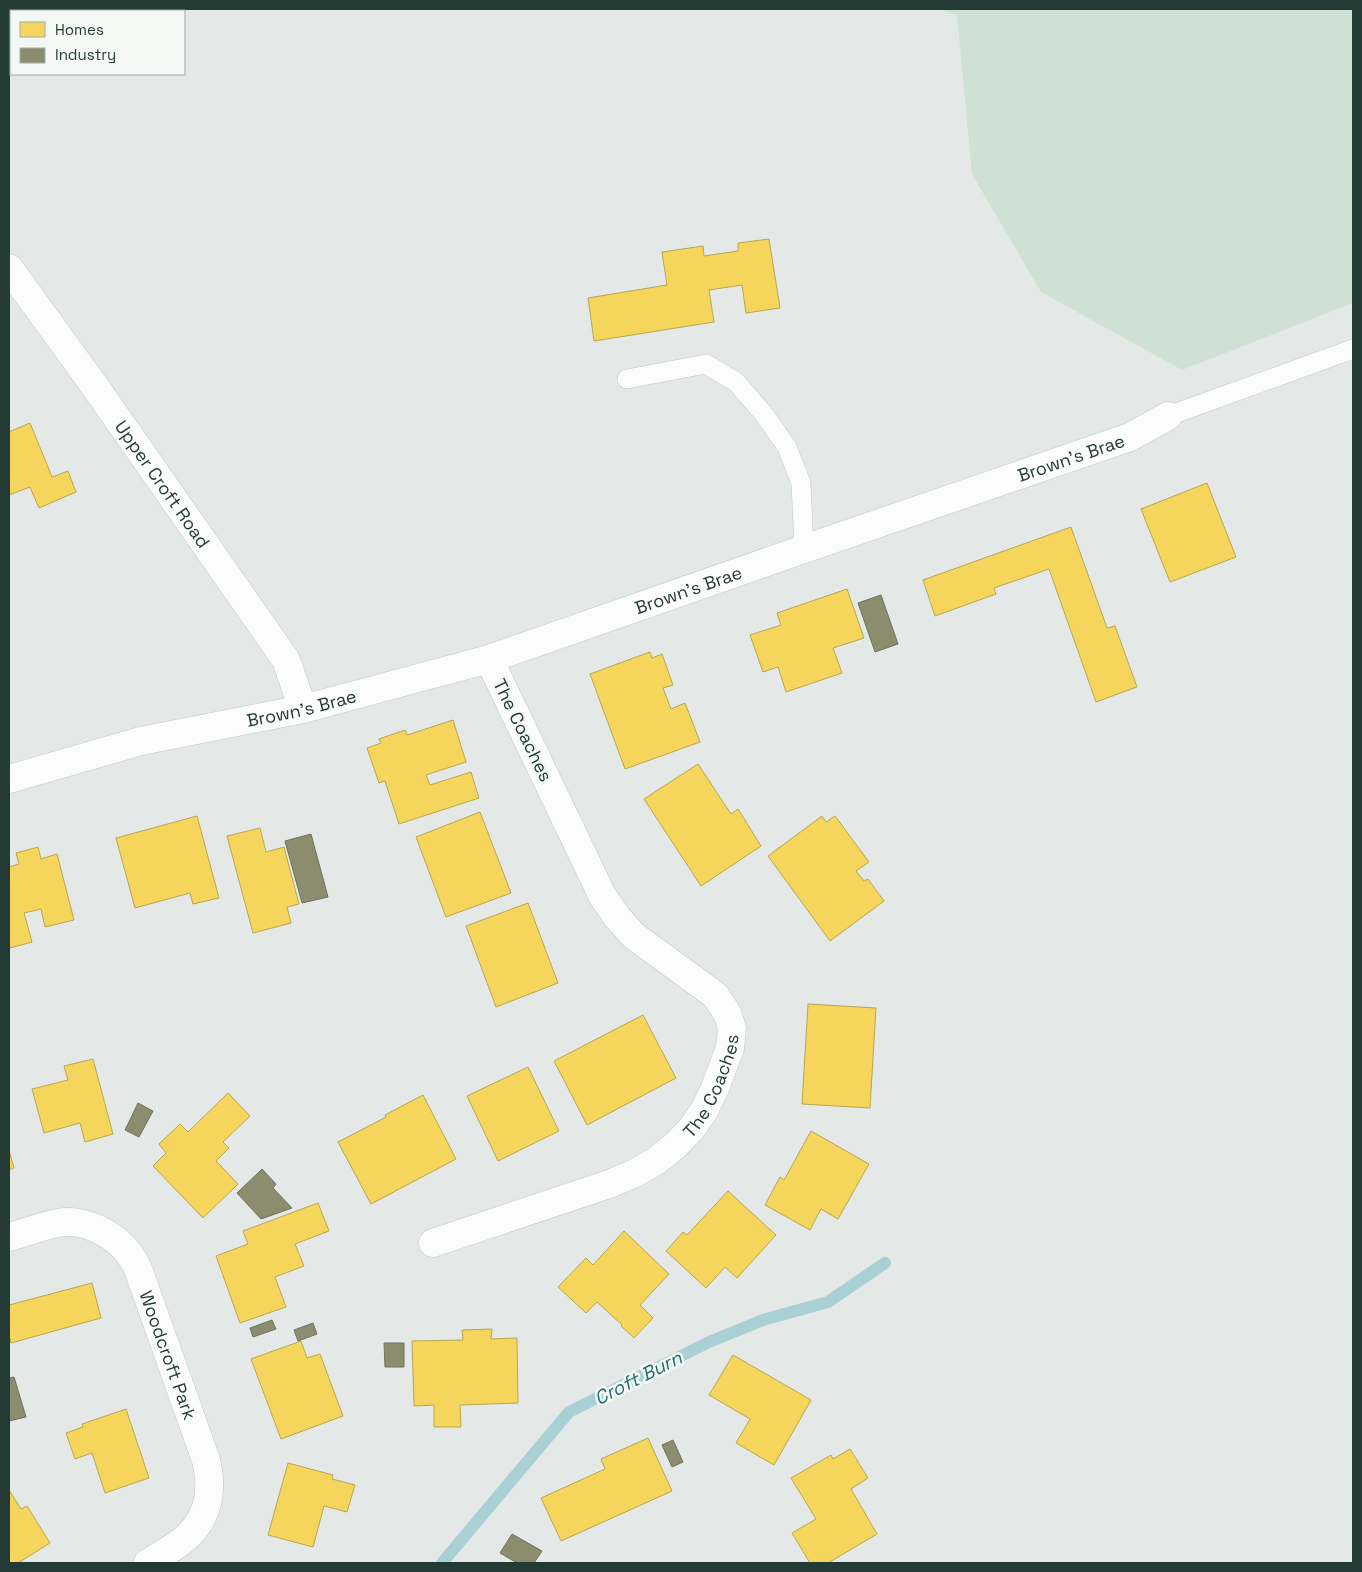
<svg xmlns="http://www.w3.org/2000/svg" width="1362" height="1572" viewBox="0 0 1362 1572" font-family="'Space Grotesk',sans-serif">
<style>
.green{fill:#cfe1d4}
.homes{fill:#f6d55c;stroke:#b7a750}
.industry{fill:#8c8c6e;stroke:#6c745d}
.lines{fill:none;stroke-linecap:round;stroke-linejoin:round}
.stream{stroke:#a8d0d5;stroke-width:12}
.service-casing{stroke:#c1c6c4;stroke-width:20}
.minor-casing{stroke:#c1c6c4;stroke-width:29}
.service{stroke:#fbfcfb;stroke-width:19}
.minor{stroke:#fbfcfb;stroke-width:28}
.labels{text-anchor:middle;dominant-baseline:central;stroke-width:5;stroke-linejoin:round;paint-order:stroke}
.street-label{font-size:18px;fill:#233b34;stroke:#f3f8f5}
.water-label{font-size:19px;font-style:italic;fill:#216974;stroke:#f3f8f5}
</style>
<rect width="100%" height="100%" fill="#e4e9e7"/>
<path class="green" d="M940,9h413v294l-171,67 -141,-78 -69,-118 -15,-158z"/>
<g class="homes">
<path d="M769,239l11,69 -34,5 -4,-28 -33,5 5,32 -120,19 -6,-43 79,-13 -5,-33 41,-6 1,10 34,-5v-8z"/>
<path d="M30,423l22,54 16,-6 8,21 -37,16 -9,-21 -21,8v-63z"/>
<path d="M1207,483l29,74 -66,25 -29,-73z"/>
<path d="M1071,527l36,101 8,-2 22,61 -41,15 -47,-133 -55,19 2,6 -61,22 -12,-36z"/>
<path d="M847,589l17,49 -31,10 9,25 -56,19 -8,-25 -15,5 -13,-37 31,-10 -4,-12z"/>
<path d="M650,652l2,6 10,-4 11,31 -10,3 8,21 14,-6 15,39 -75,27 -35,-95z"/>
<path d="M453,720l13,42 -40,13 4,10 41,-13 8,26 -80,26 -14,-43 -6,2 -12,-35 14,-5 -2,-4 26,-9 2,5z"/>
<path d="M698,764l33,50 7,-5 23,37 -60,40 -57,-87z"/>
<path d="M480,812l31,81 -65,24 -30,-80z"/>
<path d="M197,816l22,82 -26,6 -3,-11 -55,15 -19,-70z"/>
<path d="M822,816l4,6 9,-6 34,46 -13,9 8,10 4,-2 16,22 -54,40 -62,-85z"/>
<path d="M260,828l6,24 18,-5 15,57 -12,3 4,16 -38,10 -26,-97z"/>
<path d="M38,847l3,12 16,-5 17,66 -29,7 -4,-18 -17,4 8,29 -22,6 -1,-6v-75l10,-3 -3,-11z"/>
<path d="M528,903l30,80 -62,24 -30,-81z"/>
<path d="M808,1004l68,4 -6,100 -68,-4z"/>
<path d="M643,1015l33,63 -89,47 -33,-64z"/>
<path d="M93,1059l20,75 -28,8 -5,-19 -36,10 -12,-44 36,-9 -4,-14z"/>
<path d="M528,1067l31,64 -61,30 -31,-65z"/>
<path d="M228,1093l22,23 -27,26 6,6 -13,13 22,23 -35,34 -50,-52 13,-13 -7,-9 21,-20 8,8z"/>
<path d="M423,1095l33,64 -85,45 -33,-62 48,-25 -1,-2z"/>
<path d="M811,1131l58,33 -31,55 -17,-10 -11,21 -45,-25 15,-28 4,3z"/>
<path d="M9,1150l5,18 -5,2z"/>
<path d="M728,1191l48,44 -39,43 -12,-11 -19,21 -40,-37 17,-19 4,3z"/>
<path d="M318,1203l11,28 -34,13 9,22 -29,11 11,30 -46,16 -24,-67 32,-12 -5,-13z"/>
<path d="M624,1231l45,43 -29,31 13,13 -19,20 -13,-12 1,-1 -25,-23 -11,11 -28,-26 28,-29 7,7z"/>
<path d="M92,1283l9,35 -90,25 -2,-8v-30z"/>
<path d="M492,1329l-1,10 26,-1 1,65 -58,2 1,22h-27v-22l-20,1 -2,-65 51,-1 -1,-10z"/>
<path d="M301,1341l6,17 13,-4 23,62 -62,23 -30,-80z"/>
<path d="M733,1355l78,45 -37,65 -38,-22 14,-24 -41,-24z"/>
<path d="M126,1409l23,69 -44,15 -13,-40 -17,6 -9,-26 17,-6 -1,-3z"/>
<path d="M648,1438l24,53 -111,50 -20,-43 64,-29 -4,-10z"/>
<path d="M850,1449l18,29 -17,11 26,45 -49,29h-18l-18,-30 24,-14 -25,-41 40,-23 2,4z"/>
<path d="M288,1463l45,12 -1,4 23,6 -8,27 -23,-6 -11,41 -45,-12z"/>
<path d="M9,1490l12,19 6,-3 23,37 -32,20h-9z"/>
</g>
<g class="industry">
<path d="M881,595l17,49 -23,8 -17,-49z"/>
<path d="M311,834l17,63 -26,6 -17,-62z"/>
<path d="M138,1103l15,8 -14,26 -14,-7z"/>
<path d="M262,1169l14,15 -3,4 19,20 -31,11 -24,-26z"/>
<path d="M272,1320l4,9 -23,8 -3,-9z"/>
<path d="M313,1323l4,11 -19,7 -4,-11z"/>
<path d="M384,1343h20v24h-19z"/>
<path d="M14,1377l12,40 -17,4v-43z"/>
<path d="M673,1440l10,22 -11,5 -10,-22z"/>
<path d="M512,1534l30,17 -8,12h-17l-17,-10z"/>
</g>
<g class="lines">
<path class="stream" d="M442,1563l127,-151 140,-70 54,-22 65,-18 57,-39"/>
<g class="service-casing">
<g id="service">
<path d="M627,379l79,-15 30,18 27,31 24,34 14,36 3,66"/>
<path d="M1168,416l185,-67"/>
</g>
</g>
<g class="minor-casing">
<g id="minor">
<path id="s1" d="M9,268l87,120 190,272 17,49"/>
<path id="s2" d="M9,779l132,-38 162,-32 186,-50 315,-110 326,-112 38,-21"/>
<path id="s3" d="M9,1237c16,-4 32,-11 49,-14 26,-5 57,11 72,32 3,4 6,9 8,14l68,191c7,29 4,55 -19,77 -11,10 -27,18 -39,26"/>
<path id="s4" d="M433,1243l176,-59 24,-10 23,-13 20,-16 16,-17 13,-19 10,-21 15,-40 2,-20 -5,-15 -12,-18 -81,-59 -17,-19 -15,-22 -113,-236"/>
</g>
</g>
<use href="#service" class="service"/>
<use href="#minor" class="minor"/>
</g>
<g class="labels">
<g class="street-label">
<text stroke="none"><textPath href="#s2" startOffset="1111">Brown's Brae</textPath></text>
<text stroke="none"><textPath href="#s1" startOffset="265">Upper Croft Road</textPath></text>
<text stroke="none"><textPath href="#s2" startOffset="706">Brown's Brae</textPath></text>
<text stroke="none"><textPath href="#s2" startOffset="301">Brown's Brae</textPath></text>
<text transform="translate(523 730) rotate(64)">The Coaches</text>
<text stroke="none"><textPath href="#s4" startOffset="334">The Coaches</textPath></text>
<text stroke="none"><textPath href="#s3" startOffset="241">Woodcroft Park</textPath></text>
</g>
<g class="water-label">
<text transform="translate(638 1378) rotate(-27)">Croft Burn</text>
</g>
</g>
<rect width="1362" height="1572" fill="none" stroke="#233b34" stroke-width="20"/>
<rect x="10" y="10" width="175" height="65" fill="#f3f8f5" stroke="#a0aca8"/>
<rect x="20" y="22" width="25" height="15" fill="#f6d55c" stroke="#a0aca8"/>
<text x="55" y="35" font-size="15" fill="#233b34">Homes</text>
<rect x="20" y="48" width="25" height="15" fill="#8c8c6e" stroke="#a0aca8"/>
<text x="55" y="60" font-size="15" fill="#233b34">Industry</text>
</svg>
